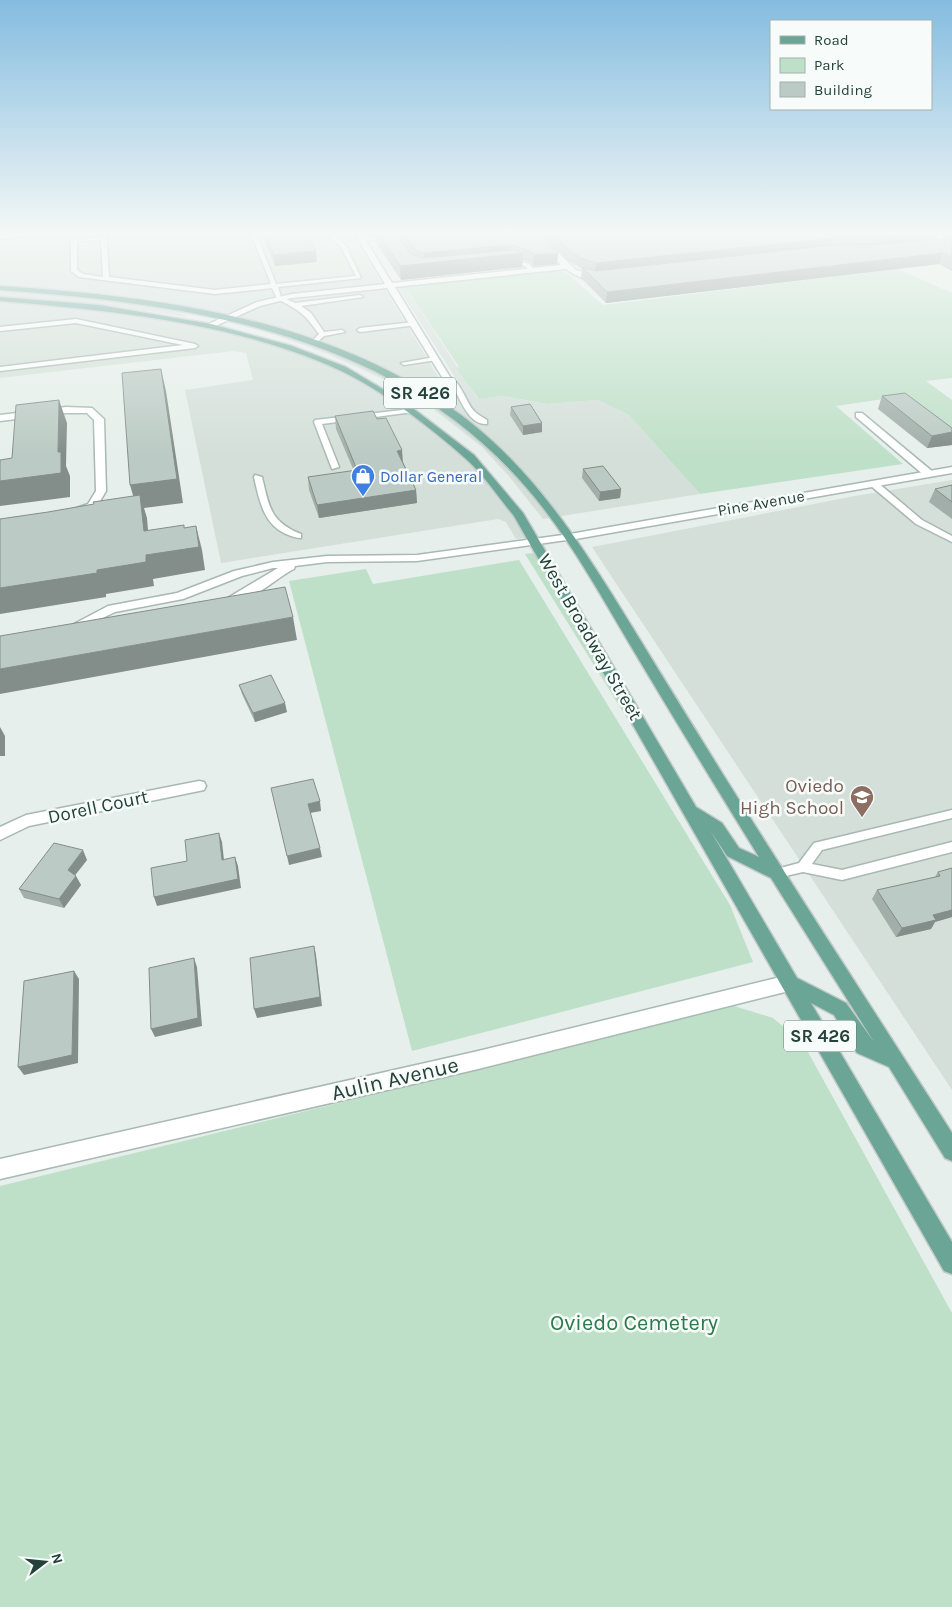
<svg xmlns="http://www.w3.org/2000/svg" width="952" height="1607" viewBox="0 0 952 1607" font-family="Karla,sans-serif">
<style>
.built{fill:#d4dfda}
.green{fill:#bfe0c8}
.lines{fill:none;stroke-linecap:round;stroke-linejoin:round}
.service-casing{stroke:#a8b8b2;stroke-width:3}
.minor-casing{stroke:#a8b8b2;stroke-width:3}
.tertiary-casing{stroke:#a8b8b2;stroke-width:3}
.primary-casing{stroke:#c2cac8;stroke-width:3}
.service{fill:#fff;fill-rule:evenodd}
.minor{fill:#fff;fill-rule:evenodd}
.tertiary{fill:#fff;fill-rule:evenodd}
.primary{fill:#6aa596;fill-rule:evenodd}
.wall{fill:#a1aea9;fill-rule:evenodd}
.shaded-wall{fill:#838d89}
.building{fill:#bbcac4;stroke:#838d89}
.labels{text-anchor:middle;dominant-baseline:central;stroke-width:5;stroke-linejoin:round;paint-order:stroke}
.far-shop-label{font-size:16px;fill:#366cbe;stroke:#f7fbf9;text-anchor:start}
.far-street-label{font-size:16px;fill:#24423a;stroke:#f7fbf9}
.shield{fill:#f7fbf9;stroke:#637a73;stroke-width:1}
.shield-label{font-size:18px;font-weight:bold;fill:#24423a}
.street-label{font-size:19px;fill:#24423a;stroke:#f7fbf9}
.education-label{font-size:19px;fill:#785e54;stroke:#f7fbf9;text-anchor:end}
.near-street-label{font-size:22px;fill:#24423a;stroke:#f7fbf9}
.near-park-label{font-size:22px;fill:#2d7a4b;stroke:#f7fbf9}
</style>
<rect width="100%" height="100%" fill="#e6efeb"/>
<g class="built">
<path d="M0,231h350l32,53 -115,14 -53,20 -34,-12 -28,-5 -84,-11 -68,-4z"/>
<path d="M405,286l73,113 23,-3 46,8 51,-4 31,15 71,79 -157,25 -35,-44 -26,-28 -54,-42 -43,-25 -57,-26 -64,-23 -40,-10 48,-19 113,-13 56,92 15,-2 -58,-92z"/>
<path d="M0,291l116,10 55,9 19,7 -87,-12 -103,-8z"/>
<path d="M0,302l95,8 67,10 47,4 44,12 91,34 69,39 53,42 68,86 -18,2 -10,-17 -8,-3 -277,44 -36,-173 68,-10 -7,-27 -13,-2 -233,27z"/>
<path d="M952,480v610l-360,-543 263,-51z"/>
</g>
<g class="green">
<path d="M897,269l55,24v85l-26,3 26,19v41l-55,-44 -61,9 67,58 -203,30 -71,-79 -31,-15 -51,4 -45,-8 -23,3 -23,-31 3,-1 -54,-81 158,-16 40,35z"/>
<path d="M543,552l239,402 -17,4 -24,-56 -216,-348z"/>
<path d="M519,560l211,345 23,57 -341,89 -123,-470 77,-12 7,15z"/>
<path d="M734,1006l39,12 30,25 149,270v294h-952v-421z"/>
</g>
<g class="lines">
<g class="service-casing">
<g id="service">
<path d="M40,231h22l-62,8v-4z"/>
<path d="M100,231h6l3,46 106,13 56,-6 -21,-53h5l21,53 80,-8 -15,-29 -17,-16h6l16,15 15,32 -83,9 3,10 14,6 65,-8 3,2 -62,9 10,7 13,19 18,-2 3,2 -21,4 -8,7h-4v-2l7,-7c-14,-20 -21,-25 -42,-35l-5,-11 -57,6 -136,-17 -8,-6v-31l30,-3zM101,240l2,37 -20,-3 -6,-4v-29z"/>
<path d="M389,236l2,3 -31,2 -3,-2z"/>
<path d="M507,258l22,6 6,7 -5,1 -5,-6 -20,-5z"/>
<path d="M76,319l119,25 3,2 -3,2 -195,23v-4l183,-22 -107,-22 -76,8v-4z"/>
<path d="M414,322l2,1v2l-56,7 -3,-2 3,-2z"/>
<path d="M435,357l3,2 -1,1 -33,5 -3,-2z"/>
<path d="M444,376c15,-1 21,25 30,35 3,3 8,6 13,9v4c-21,1 -27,-30 -38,-42 -2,-2 -4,-3 -6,-5z"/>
<path d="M411,409l2,1v2l-91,12 17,43 -7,2 -18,-47 1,-2z"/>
<path d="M255,475l7,2c7,29 8,45 39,57v4c-5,0 -10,-2 -15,-4 -23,-10 -27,-35 -32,-57z"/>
<path d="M871,482h6l45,38 30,16v6l-36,-18 -45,-38z"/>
<path d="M952,810v8l-130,32 -10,14 30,6 110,-28v10l-110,28 -39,-8 -26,6 -4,-2 -2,-3 2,-3 26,-7 15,-20z"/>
</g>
</g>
<g class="minor-casing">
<g id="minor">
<path d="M353,231h7l32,52 169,-18 -25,-27 2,-7h8l-3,7 33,32 29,8c-11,7 -30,-2 -39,-9l-171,18 55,90 -4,3 -4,-3 -55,-89 -95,10 -32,8 -49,22 -7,-2 53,-24 35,-8 93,-10z"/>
<path d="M925,231h9l18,11v5z"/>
<path d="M66,407l26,1 12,11 2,72 -10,17 -21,7 -5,-3 1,-2 17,-6 8,-13 -2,-71 -7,-7h-21l-66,8v-6z"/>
<path d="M856,413h6l71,59v4h-8l-69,-59z"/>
<path d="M570,534l4,1v4l-157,22 -90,1 -32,4 -1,3c-17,8 -51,40 -68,36l-2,-3 2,-3 52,-31h-5l-31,8 -59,23 -68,13 -31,15 -4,1 -6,-4 34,-18 69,-13 57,-22 39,-9 54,-6 90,-1z"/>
<path d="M199,781l5,1 2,4 -2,4 -175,36 -29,14v-13l26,-12z"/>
<path d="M789,975l6,3 3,5 -3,5 -6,3 -315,79 -474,109v-20l474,-107z"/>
</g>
</g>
<g class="tertiary-casing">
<path id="tertiary" d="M952,467v6l-382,67 -6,-3 6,-3z"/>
</g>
<g class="primary-casing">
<path id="primary" d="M0,286c153,10 313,30 444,117 83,55 136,139 187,222 31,51 62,101 93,151 75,120 152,238 228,357v28l-7,-3 -56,-91 -32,-14 -23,-38 -23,-12 141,239v32l-8,-3 -430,-755c-15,-18 -30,-41 -48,-57 -34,-31 -86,-70 -127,-89 -105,-48 -225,-59 -339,-69v-4l99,8 112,19 81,22 54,21 60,36 68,52 49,58 173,294 26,16 17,25 20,9c-44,-71 -87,-142 -130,-214 -32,-54 -62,-109 -104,-157 -133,-153 -333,-182 -525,-196zM710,830l17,26 44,22 103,164 -28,-39 -49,-25z"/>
</g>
<use href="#service" class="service"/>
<use href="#minor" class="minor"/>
<use href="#tertiary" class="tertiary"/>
<use href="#primary" class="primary"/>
</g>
<g class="wall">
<path d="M261,231h45l11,31 -42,4z"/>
<path d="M369,231h169l20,22 -1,11 -24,2 -3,-4 -7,-2 -1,7 -121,13 -26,-39v-7l-4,1z"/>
<path d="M546,231h406v40l-13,-7 -333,39 -25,-25 1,-9 -15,-9 -22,-22zM939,232l9,6 -11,1z"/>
<path d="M882,396l70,36v13l-25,3 -49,-39z"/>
<path d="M511,407l31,25 -19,3 -13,-20z"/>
<path d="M335,416l42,3 26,43 13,28 1,13 -98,15 -10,-28 -1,-13 46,-6 -18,-42z"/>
<path d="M583,469l38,20 -1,9 -21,3 -17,-23z"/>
<path d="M952,485v34l-23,-17 6,-13z"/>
<path d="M239,685l48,27 -32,10 -13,-28z"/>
<path d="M87,860l-12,15 6,10 -17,23 -40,-10 -5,-9z"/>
<path d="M952,868v49l-17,5 -4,7 -35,8 -24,-38 5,-9 58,-13 3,-5z"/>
</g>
<g class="shaded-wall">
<path d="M371,231h4v3l-4,1z"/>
<path d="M929,231h11l-3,10 -57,6 3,-10z"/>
<path d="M833,238l-2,10 -236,26 1,-11z"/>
<path d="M511,245v9l12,-1 -1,14 -121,13 -1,-14 24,-3v-10z"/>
<path d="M316,251l1,11 -42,4 -1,-11z"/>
<path d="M558,253l-1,11 -24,2 1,-11z"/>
<path d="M943,253l-4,11 -333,39 1,-11z"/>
<path d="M161,369l5,22 17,112 -39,5 3,10 3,37 46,-29 6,24 3,20 -52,9 1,7 -48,8v3l-106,17v-26l97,-18 40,-61 -7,-24z"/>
<path d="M59,400l8,23 -1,43 4,10v21l-70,9v-25l58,-29z"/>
<path d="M542,423v9l-19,3v-9z"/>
<path d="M952,432v13l-25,3 5,-12z"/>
<path d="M402,450l1,13 -6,-12z"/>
<path d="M621,489l-1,9 -21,3 1,-9z"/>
<path d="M416,490l1,13 -98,15 -2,-13z"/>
<path d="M293,617l4,23 -297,54v-25z"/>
<path d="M285,703l2,9 -32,10 -2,-9z"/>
<path d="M0,727l5,9v20h-5z"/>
<path d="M320,801l1,10 -11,2 -2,-9z"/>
<path d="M219,833l3,9 3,27 -3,-9z"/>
<path d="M320,848l2,9 -33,8 -2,-9z"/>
<path d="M83,850l4,10 -15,19 -4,-9z"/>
<path d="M235,857l3,9 3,22 -84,18 -3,-9z"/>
<path d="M76,876l5,9 -17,23 -5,-9z"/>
<path d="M952,910v7l-17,5 -4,7 -35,8 6,-9 31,-13z"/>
<path d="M314,946l2,9 6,51 -65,12 -3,-9z"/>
<path d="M194,958l3,9 5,59 -47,11 -4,-8z"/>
<path d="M74,971l5,8 -1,84 -54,12 -6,-8z"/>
</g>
<g class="building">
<path d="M264,231h42l10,20 -42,4z"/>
<path d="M377,231h16l18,23 12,4 88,-8 12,3 -123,13z"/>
<path d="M401,231h137l20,22 -24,2 -4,-4 -19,-6 -87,8 -6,-1z"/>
<path d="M550,231h379l-46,6 -50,1 -237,25 -15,-5 -13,-9z"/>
<path d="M952,238v20l-9,-5 -336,39 -25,-25 14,4 238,-26 49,-1z"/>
<path d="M161,369l16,110 -47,6 -8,-112z"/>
<path d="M905,393l47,35v4l-20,4 -50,-40z"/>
<path d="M59,400l-1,52h3v21l-61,8v-21l12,-2 4,-53z"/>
<path d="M530,404l12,19 -19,3 -12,-19z"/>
<path d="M373,411l4,8 9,-1 16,32 -5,1 19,39 -99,15 -9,-28 49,-7 -22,-54z"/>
<path d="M603,466l18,23 -21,3 -17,-23z"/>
<path d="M952,485v17l-17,-13z"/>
<path d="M140,495l4,36 40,-6v3l12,-2 3,21 -53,8v7l-49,8v3l-97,15v-69l48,-7 46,-8 -1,-2z"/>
<path d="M285,587l8,30 -293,52v-33z"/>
<path d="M271,675l14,28 -32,10 -14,-28z"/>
<path d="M313,779l7,22 -12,3 12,44 -33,8 -16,-68z"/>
<path d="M219,833l3,27 13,-3 3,22 -84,18 -3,-29 36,-7 -2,-21z"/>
<path d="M54,843l29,7 -15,20 8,6 -17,23 -40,-10z"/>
<path d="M952,868v42l-19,5 3,5 -34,8 -25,-38 63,-14 -2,-4z"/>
<path d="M314,946l6,51 -66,12 -4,-51z"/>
<path d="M194,958l4,60 -47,11 -2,-61z"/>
<path d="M74,971l-2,84 -54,12 6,-86z"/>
</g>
<linearGradient id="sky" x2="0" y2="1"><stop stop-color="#84bce0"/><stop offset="0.51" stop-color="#f4f8f6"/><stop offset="1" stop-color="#f4f8f6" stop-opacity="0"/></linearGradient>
<rect width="952" height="456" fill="url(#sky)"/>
<defs>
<g id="shop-pin" transform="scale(1.25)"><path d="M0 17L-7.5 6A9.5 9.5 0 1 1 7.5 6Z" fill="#3f7fe0" stroke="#f7fbf9"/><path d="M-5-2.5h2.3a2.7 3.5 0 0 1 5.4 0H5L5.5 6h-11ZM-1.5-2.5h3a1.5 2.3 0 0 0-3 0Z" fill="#fff"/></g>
<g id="school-pin" transform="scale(1.25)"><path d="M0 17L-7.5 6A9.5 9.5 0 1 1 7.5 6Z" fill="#8d6e63" stroke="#f7fbf9"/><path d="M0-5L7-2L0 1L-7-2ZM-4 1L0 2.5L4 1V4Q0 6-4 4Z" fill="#fff"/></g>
</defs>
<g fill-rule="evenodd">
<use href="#shop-pin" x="363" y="476"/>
<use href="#school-pin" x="862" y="797"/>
</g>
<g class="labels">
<g class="far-shop-label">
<text x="380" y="476">Dollar General</text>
</g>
<g class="far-street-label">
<text transform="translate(761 503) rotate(-10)">Pine Avenue</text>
</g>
<g class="shield">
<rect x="384" y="377.5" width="72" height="31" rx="4"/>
<rect x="784" y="1020.5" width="72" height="31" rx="4"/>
</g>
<g class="shield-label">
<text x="420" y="393">SR 426</text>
<text x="820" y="1036">SR 426</text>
</g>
<g class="street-label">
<text transform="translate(590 637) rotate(60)">West Broadway Street</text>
<text transform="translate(98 807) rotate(-12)">Dorell Court</text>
</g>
<g class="education-label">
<text x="844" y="786">Oviedo<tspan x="844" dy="22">High School</tspan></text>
</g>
<g class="near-street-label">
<text transform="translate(395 1079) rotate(-13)">Aulin Avenue</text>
</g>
<g class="near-park-label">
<text x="634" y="1323">Oviedo Cemetery</text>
</g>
</g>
<rect x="770" y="20" width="162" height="90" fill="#f7fbf9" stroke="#a3b1ad"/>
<rect x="780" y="36" width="25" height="8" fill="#6aa596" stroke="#a3b1ad"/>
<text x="814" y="45" font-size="15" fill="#24423a">Road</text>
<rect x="780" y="58" width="25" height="15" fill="#bfe0c8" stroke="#a3b1ad"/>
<text x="814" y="70" font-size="15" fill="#24423a">Park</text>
<rect x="780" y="82" width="25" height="15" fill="#bbcac4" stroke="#a3b1ad"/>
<text x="814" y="95" font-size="15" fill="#24423a">Building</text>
<g transform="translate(45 1562) rotate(74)" stroke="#f7fbf9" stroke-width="4" paint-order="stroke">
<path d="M0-4L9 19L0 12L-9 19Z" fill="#24423a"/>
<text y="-8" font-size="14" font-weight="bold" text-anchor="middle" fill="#24423a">N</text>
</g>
</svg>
